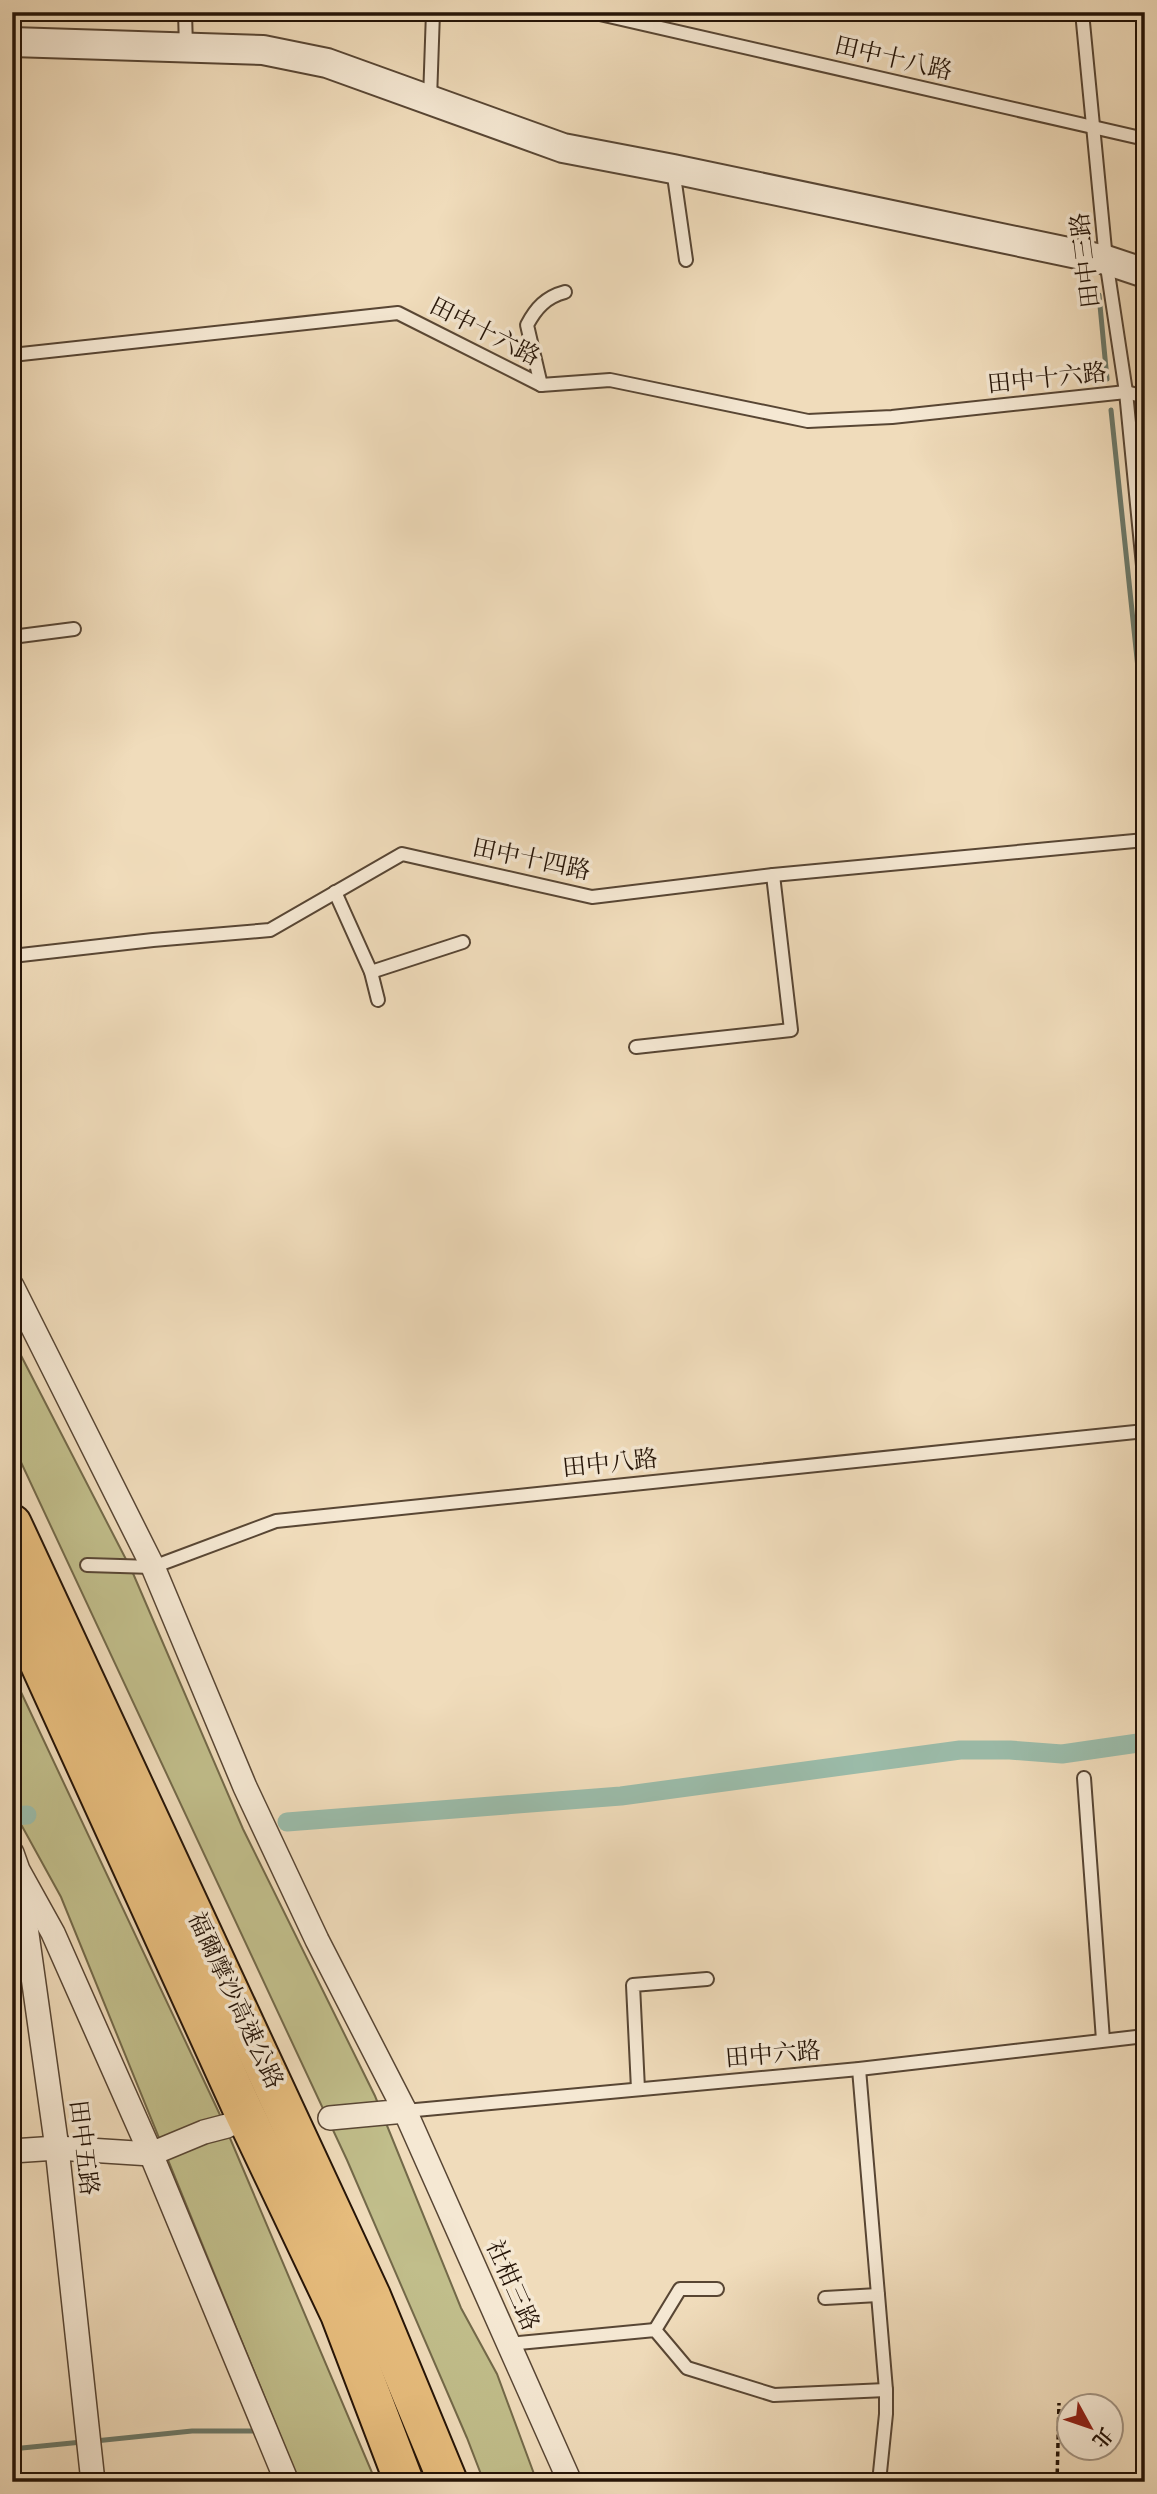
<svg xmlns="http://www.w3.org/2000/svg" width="1157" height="2494" viewBox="0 0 1157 2494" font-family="Vollkorn,'Noto Serif TC',serif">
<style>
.green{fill:#c1be8b;stroke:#736949;stroke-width:2}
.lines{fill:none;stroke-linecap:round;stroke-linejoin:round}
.stream{stroke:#6c7969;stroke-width:5}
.canal{stroke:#9bbcaa;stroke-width:19}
.service-casing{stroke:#584634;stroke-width:16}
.minor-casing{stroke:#584634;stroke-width:26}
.tertiary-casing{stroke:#584634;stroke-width:32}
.motorway-casing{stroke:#251407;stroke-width:42}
.path{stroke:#251407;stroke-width:3.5;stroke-dasharray:5 3.5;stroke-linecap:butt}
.service{stroke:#f5e8d3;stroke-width:12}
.minor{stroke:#f5e8d3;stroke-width:23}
.tertiary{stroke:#f5e8d3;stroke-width:28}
.motorway{stroke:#e8be7e;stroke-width:38}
.labels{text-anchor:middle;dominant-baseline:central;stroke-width:7;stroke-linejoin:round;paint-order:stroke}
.street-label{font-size:24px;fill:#251407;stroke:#f5e8d3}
</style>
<rect width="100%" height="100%" fill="#f0dcbb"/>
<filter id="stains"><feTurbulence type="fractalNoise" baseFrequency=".00286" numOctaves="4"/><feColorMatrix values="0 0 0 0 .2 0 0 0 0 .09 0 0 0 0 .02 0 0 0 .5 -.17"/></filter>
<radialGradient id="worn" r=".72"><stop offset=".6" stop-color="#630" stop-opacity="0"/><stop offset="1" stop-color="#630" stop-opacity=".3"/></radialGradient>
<g class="green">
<path d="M12,1338l120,233 111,258 132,267 86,212 36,66 40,108h-53l-17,-44 -120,-278 -335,-717z"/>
<path d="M12,1673l209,444 155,365h-77l-238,-585 -49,-89z"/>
</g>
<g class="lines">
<g class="stream">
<path d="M1099,295l8,84"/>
<path d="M1111,410l34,325"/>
<path d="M95,2441l97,-10h65"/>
<path d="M12,2449l70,-7"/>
</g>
<g class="canal">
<path d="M12,1816l15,-1"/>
<path d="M287,1822l334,-26 339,-46h50l52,4 83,-12"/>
</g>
<g class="service-casing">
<g id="service">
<path d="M185,12l1,36"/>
<path d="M591,12l554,127"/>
<path d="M1082,12l24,248 20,132 19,194"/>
<path d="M430,99l3,-87"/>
<path d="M673,169l13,91"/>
<path d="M12,355l386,-42 143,72 69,-5 198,41 84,-4 234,-25 19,5"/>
<path d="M541,385l-14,-60c9,-17 19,-28 38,-33"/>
<path d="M12,637l62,-8"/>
<path d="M335,892l36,80 7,28"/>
<path d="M12,956l141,-16 117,-10 132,-76 190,43 181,-22 372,-35"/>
<path d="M371,972l92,-30"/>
<path d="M636,1047l155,-17 -18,-155"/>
<path d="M87,1565l66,2 123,-46 869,-90"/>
<path d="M1084,1778l19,262"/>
<path d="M859,2069l27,321v24l-7,68"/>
<path d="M638,2089l-5,-104 74,-6"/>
<path d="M405,2111l454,-42 286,-33"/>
<path d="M825,2298l53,-3"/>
<path d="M655,2330l25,-41h37"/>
<path d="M508,2344l147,-14 32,38 87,27 112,-5"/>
</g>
</g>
<g class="minor-casing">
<g id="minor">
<path d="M12,1286l141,281 92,220 72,153 88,171 -75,7"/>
<path d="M12,1853l6,17 35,63 98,221 136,328"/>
<path d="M20,1884l37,264 36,334"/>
<path d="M405,2111l165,371"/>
<path d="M12,2151l45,-3 94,6 53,-22 23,-6"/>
</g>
</g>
<g class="tertiary-casing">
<path id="tertiary" d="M12,42l251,8 64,13 236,85 110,21 433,91 39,13"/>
</g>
<g class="motorway-casing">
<g id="motorway">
<path d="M12,1524l359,772 77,186"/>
<path d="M12,1603l230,505 98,206 64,168"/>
</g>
</g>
<path class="path" d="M1057,2482l2,-79"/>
<use href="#service" class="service"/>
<use href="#minor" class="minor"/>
<use href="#tertiary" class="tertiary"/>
<use href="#motorway" class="motorway"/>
</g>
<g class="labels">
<g class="street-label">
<text transform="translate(893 60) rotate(13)">田中十八路</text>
<text transform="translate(1087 260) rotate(-97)">田中三路</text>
<text transform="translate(484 333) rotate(27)">田中十六路</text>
<text transform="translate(1047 380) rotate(-6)">田中十六路</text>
<text transform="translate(531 861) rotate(12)">田中十四路</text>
<text transform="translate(610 1465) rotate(-6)">田中八路</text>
<text transform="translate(234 2001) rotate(65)">福爾摩沙高速公路</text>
<text transform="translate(773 2056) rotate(-5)">田中六路</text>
<text transform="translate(82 2148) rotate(83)">田中五路</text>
<text transform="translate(511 2286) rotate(66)">社柑三路</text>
</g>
</g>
<rect width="1157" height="2494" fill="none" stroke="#f0dcbb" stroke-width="42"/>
<rect x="14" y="14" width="1129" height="2466" fill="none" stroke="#251407" stroke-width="3.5"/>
<rect x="21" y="21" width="1115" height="2452" fill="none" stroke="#251407" stroke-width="2"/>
<g transform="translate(1090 2427) rotate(130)"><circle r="33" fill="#f5e8d3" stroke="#a29381" stroke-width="2"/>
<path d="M0-5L12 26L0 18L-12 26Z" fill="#8f2418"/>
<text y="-10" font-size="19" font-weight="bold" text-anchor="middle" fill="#251407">北</text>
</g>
<rect width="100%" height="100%" filter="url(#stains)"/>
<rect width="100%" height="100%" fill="url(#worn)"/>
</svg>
